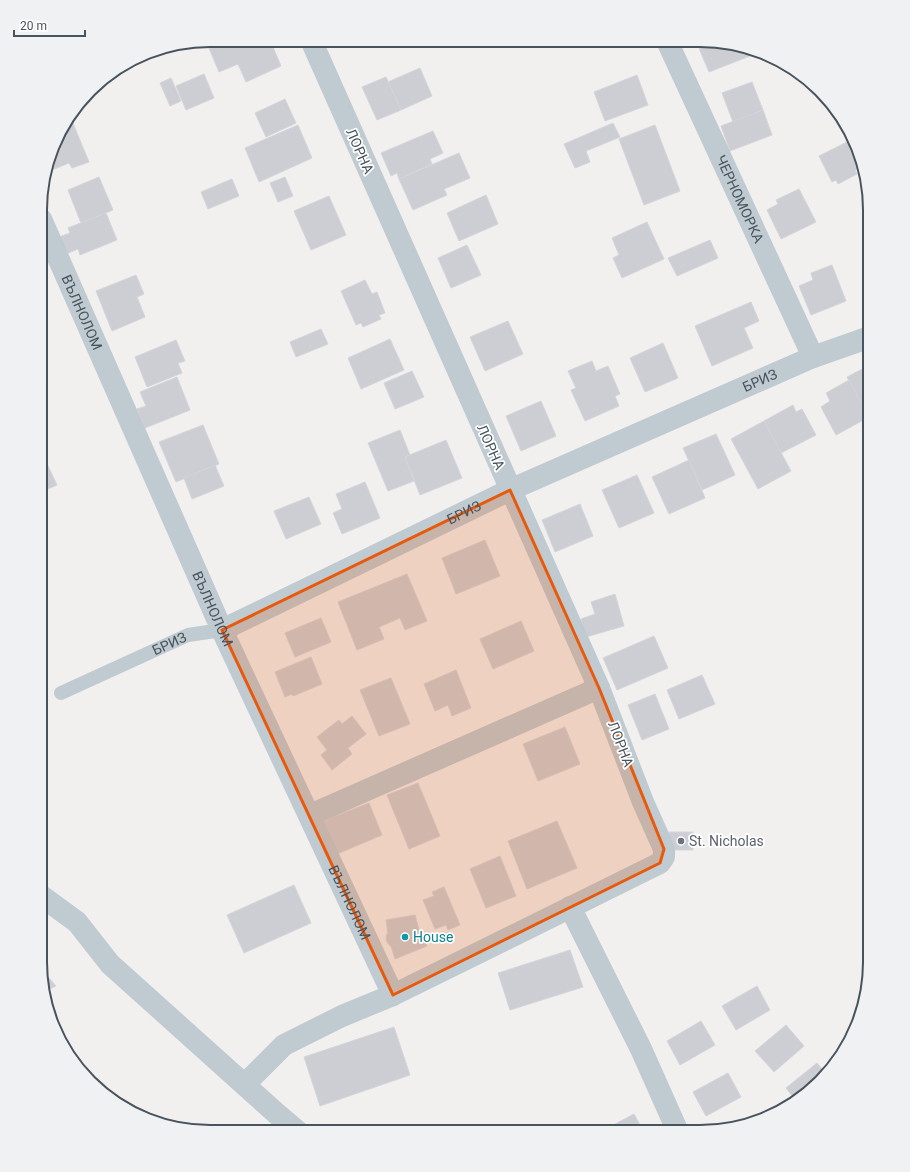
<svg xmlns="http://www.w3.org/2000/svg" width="910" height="1172" viewBox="0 0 910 1172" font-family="Roboto,sans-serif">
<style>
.building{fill:#ccced4;stroke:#d3d5db}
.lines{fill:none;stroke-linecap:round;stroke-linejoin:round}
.service{stroke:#bfcad1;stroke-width:14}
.minor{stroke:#bfcad1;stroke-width:22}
.marked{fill:#e8590c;fill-opacity:0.2;stroke:#e8590c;stroke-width:3;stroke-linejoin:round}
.worship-dot{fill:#6b7280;stroke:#fff;stroke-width:1.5}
.culture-dot{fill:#0f9aa8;stroke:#fff;stroke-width:1.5}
.labels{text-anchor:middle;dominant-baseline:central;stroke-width:3.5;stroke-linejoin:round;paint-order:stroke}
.street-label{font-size:14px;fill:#47535d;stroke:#fff}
.worship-label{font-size:14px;fill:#5b616d;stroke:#fff;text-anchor:start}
.culture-label{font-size:14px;fill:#0d838f;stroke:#fff;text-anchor:start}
.rim{fill:none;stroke:#47535d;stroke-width:2}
</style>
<rect width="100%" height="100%" fill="#f2efef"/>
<g class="building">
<path d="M210,40h29l1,2 3,-2h27l11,26 -35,16 -8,-18 -19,8 -13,-31z"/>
<path d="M558,41h16l-14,5z"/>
<path d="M696,41h26l33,13 -46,18z"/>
<path d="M420,68l12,28 -31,14 -13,-28z"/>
<path d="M204,74l10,24 -28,12 -10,-24z"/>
<path d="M637,75l11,30 -43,16 -11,-29z"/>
<path d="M386,77l15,33 -24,10 -15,-33z"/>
<path d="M171,78l10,23 -11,5 -10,-23z"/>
<path d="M752,82l11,28 -30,12 -11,-29z"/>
<path d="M285,99l11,24 -30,14 -11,-24z"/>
<path d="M763,110l9,25 -42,16 -9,-25z"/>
<path d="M70,116l19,46 -17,6 -3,-5 -22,9 16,-47z"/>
<path d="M613,123l7,14 -34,14 4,11 -15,6 -11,-24z"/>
<path d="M298,125l14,33 -53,24 -14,-34z"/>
<path d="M655,125l25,66 -36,14 -25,-66z"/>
<path d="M433,131l10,22 -13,6 2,5 -33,15 -2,-6 -6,3 -10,-23z"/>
<path d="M853,139l7,29 -5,2 2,4 -19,10 -2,-4 -4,2 -13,-26z"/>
<path d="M459,153l11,25 -26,11 3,6 -34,15 -14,-31z"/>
<path d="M99,177l14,33 -32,13 -13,-33z"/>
<path d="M285,177l8,19 -15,6 -8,-19z"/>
<path d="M232,179l7,17 -31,13 -7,-17z"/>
<path d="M799,189l17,33 -35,17 -14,-29 11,-6 -2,-4z"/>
<path d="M486,195l12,29 -39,17 -12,-28z"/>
<path d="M329,196l17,39 -35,15 -17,-39z"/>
<path d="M106,213l11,27 -37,15 -2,-6 -12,5 -7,-17 11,-4 -2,-5z"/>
<path d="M647,222l17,37 -42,19 -9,-20 6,-3 -7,-17z"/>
<path d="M710,240l8,18 -41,18 -9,-18z"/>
<path d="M467,245l14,30 -30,13 -13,-30z"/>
<path d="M832,265l14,36 -35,14 -12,-29 14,-6 -2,-7z"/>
<path d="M136,275l8,19 -7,3 8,20 -33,14 -16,-40z"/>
<path d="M365,280l7,14 5,-2 8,21 -6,2 2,4 -18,8 -2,-4 -5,2 -15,-34z"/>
<path d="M751,302l8,19 -15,7 9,20 -41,18 -17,-40z"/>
<path d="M508,321l15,33 -38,17 -15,-34z"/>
<path d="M321,329l7,15 -32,13 -6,-15z"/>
<path d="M390,339l14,31 -43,19 -13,-31z"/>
<path d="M176,340l9,21 -7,2 4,10 -35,14 -12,-30z"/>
<path d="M663,343l15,35 -33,14 -15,-34z"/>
<path d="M592,361l4,10 12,-5 12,28 -5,2 4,10 -34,15 -14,-31 5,-2 -8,-17z"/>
<path d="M870,365v47l-3,2 -20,-37z"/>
<path d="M412,371l12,26 -29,12 -11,-26z"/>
<path d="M177,377l13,33 -45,18 -8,-19 9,-3 -6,-14z"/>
<path d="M849,380l20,37 -33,18 -15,-28 9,-6 -4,-8z"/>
<path d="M541,401l15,35 -35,15 -15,-35z"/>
<path d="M793,405l3,7 6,-3 14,26 -35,18 -17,-32z"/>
<path d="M764,421l27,50 -33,18 -27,-50z"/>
<path d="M203,425l16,39 -43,18 -17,-40z"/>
<path d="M400,430l10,25 -5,2 9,24 -26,10 -20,-48z"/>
<path d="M716,434l19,41 -33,15 -19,-42z"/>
<path d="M446,440l16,38 -42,17 -15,-38z"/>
<path d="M41,451l16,34 -16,7z"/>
<path d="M689,460l16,38 -36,16 -17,-37z"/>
<path d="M215,465l9,21 -32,13 -8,-21z"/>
<path d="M637,475l17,38 -35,15 -17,-38z"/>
<path d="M365,482l15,36 -38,16 -9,-21 9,-4 -6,-15z"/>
<path d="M309,497l12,27 -35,15 -12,-28z"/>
<path d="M580,504l13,32 -38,16 -13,-32z"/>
<path d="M485,540l15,36 -44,18 -14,-36z"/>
<path d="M407,574l20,47 -22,9 -5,-12 -21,9 5,12 -27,11 -19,-48z"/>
<path d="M615,594l9,32 -38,11 -5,-18 14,-5 -4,-12z"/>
<path d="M321,618l10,24 -36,15 -10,-24z"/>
<path d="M521,621l13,30 -41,18 -13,-30z"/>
<path d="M654,636l14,32 -51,22 -14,-32z"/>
<path d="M311,657l11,27 -29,12 -1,-2 -7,3 -10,-25z"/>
<path d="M456,670l15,38 -19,8 -4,-11 -13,6 -11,-27z"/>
<path d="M702,675l13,29 -36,15 -12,-29z"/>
<path d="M391,678l19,46 -31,12 -19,-46z"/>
<path d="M655,694l14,35 -27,11 -14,-35z"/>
<path d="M352,716l14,18 -18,14 4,6 -20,16 -11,-15 6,-5 -10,-13 22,-17 3,4z"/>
<path d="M565,727l15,37 -42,17 -15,-37z"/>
<path d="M418,783l22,53 -31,13 -22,-54z"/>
<path d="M369,803l13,32 -45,19 -14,-33z"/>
<path d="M557,821l20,47 -50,21 -19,-48z"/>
<rect x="669" y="832" width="24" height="18"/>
<path d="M500,856l16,40 -30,12 -16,-39z"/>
<path d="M294,885l17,38 -67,30 -17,-38z"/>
<path d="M444,887l16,38 -12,5 -2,-5 -11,4 -12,-29 11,-4 -2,-4z"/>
<path d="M415,915l4,15 8,16 -32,13 -4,-13h-1l-4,-6 1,-6h1l-2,-14z"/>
<path d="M570,950l13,37 -73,23 -12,-37z"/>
<path d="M42,970l14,16 -9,4z"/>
<path d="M757,986l13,24 -34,20 -14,-24z"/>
<path d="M701,1021l14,24 -35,20 -13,-24z"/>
<path d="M786,1025l18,21 -30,26 -19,-21z"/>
<path d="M394,1027l16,48 -90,31 -16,-49z"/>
<path d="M817,1063l9,11 -14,16 -16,11 -10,-13z"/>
<path d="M728,1073l13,24 -35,19 -13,-24z"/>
<path d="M634,1114l10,18h-44z"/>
<path d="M244,1124l6,7h-14z"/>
</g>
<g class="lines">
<path class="service" id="s1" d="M61,693l127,-58 34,-5"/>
<g class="minor">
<path id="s2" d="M667,41l146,316"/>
<path id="s3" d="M41,219l181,411 171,365"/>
<path id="s4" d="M222,630l288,-140 303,-133 57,-20"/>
<path d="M310,815l289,-127"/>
<path d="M40,895l37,27 33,42 167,150 20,17"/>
<path d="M570,907l71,142 37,83"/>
<path d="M245,1084l39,-39 58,-29 51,-21 267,-132 4,-6v-8l-21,-47 -44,-114 -288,-648"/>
</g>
</g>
<path class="marked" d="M510,490l89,198 65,161 -4,14 -267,132 -171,-365z"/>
<circle class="worship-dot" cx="681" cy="841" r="4"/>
<circle class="culture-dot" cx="405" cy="937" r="4"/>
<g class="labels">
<g class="street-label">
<text transform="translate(360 151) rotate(66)">ЛОРНА</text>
<text stroke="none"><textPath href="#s2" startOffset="174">ЧЕРНОМОРКА</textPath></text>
<text stroke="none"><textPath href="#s3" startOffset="102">ВЪЛНОЛОМ</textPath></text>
<text stroke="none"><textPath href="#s4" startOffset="593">БРИЗ</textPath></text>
<text transform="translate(491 447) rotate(66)">ЛОРНА</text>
<text stroke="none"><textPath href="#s4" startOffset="269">БРИЗ</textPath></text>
<text stroke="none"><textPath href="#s3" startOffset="426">ВЪЛНОЛОМ</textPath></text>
<text stroke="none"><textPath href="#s1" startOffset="119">БРИЗ</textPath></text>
<text transform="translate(621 744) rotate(69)">ЛОРНА</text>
<text stroke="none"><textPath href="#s3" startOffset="750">ВЪЛНОЛОМ</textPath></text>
</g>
<g class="worship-label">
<text x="689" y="841">St. Nicholas</text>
</g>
<g class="culture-label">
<text x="413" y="937">House</text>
</g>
</g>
<path d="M0 0H910V1172H0ZM210 47H700A163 163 0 0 1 863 210V962A163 163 0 0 1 700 1125H210A163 163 0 0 1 47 962V210A163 163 0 0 1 210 47Z" fill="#f0f1f2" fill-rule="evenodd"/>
<path class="rim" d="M210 47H700A163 163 0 0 1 863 210V962A163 163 0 0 1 700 1125H210A163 163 0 0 1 47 962V210A163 163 0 0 1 210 47Z"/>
<path d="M14 30v6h71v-6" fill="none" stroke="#47535d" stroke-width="2"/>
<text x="20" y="30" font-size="12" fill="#47535d" stroke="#ffffff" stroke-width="3" paint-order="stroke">20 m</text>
</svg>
